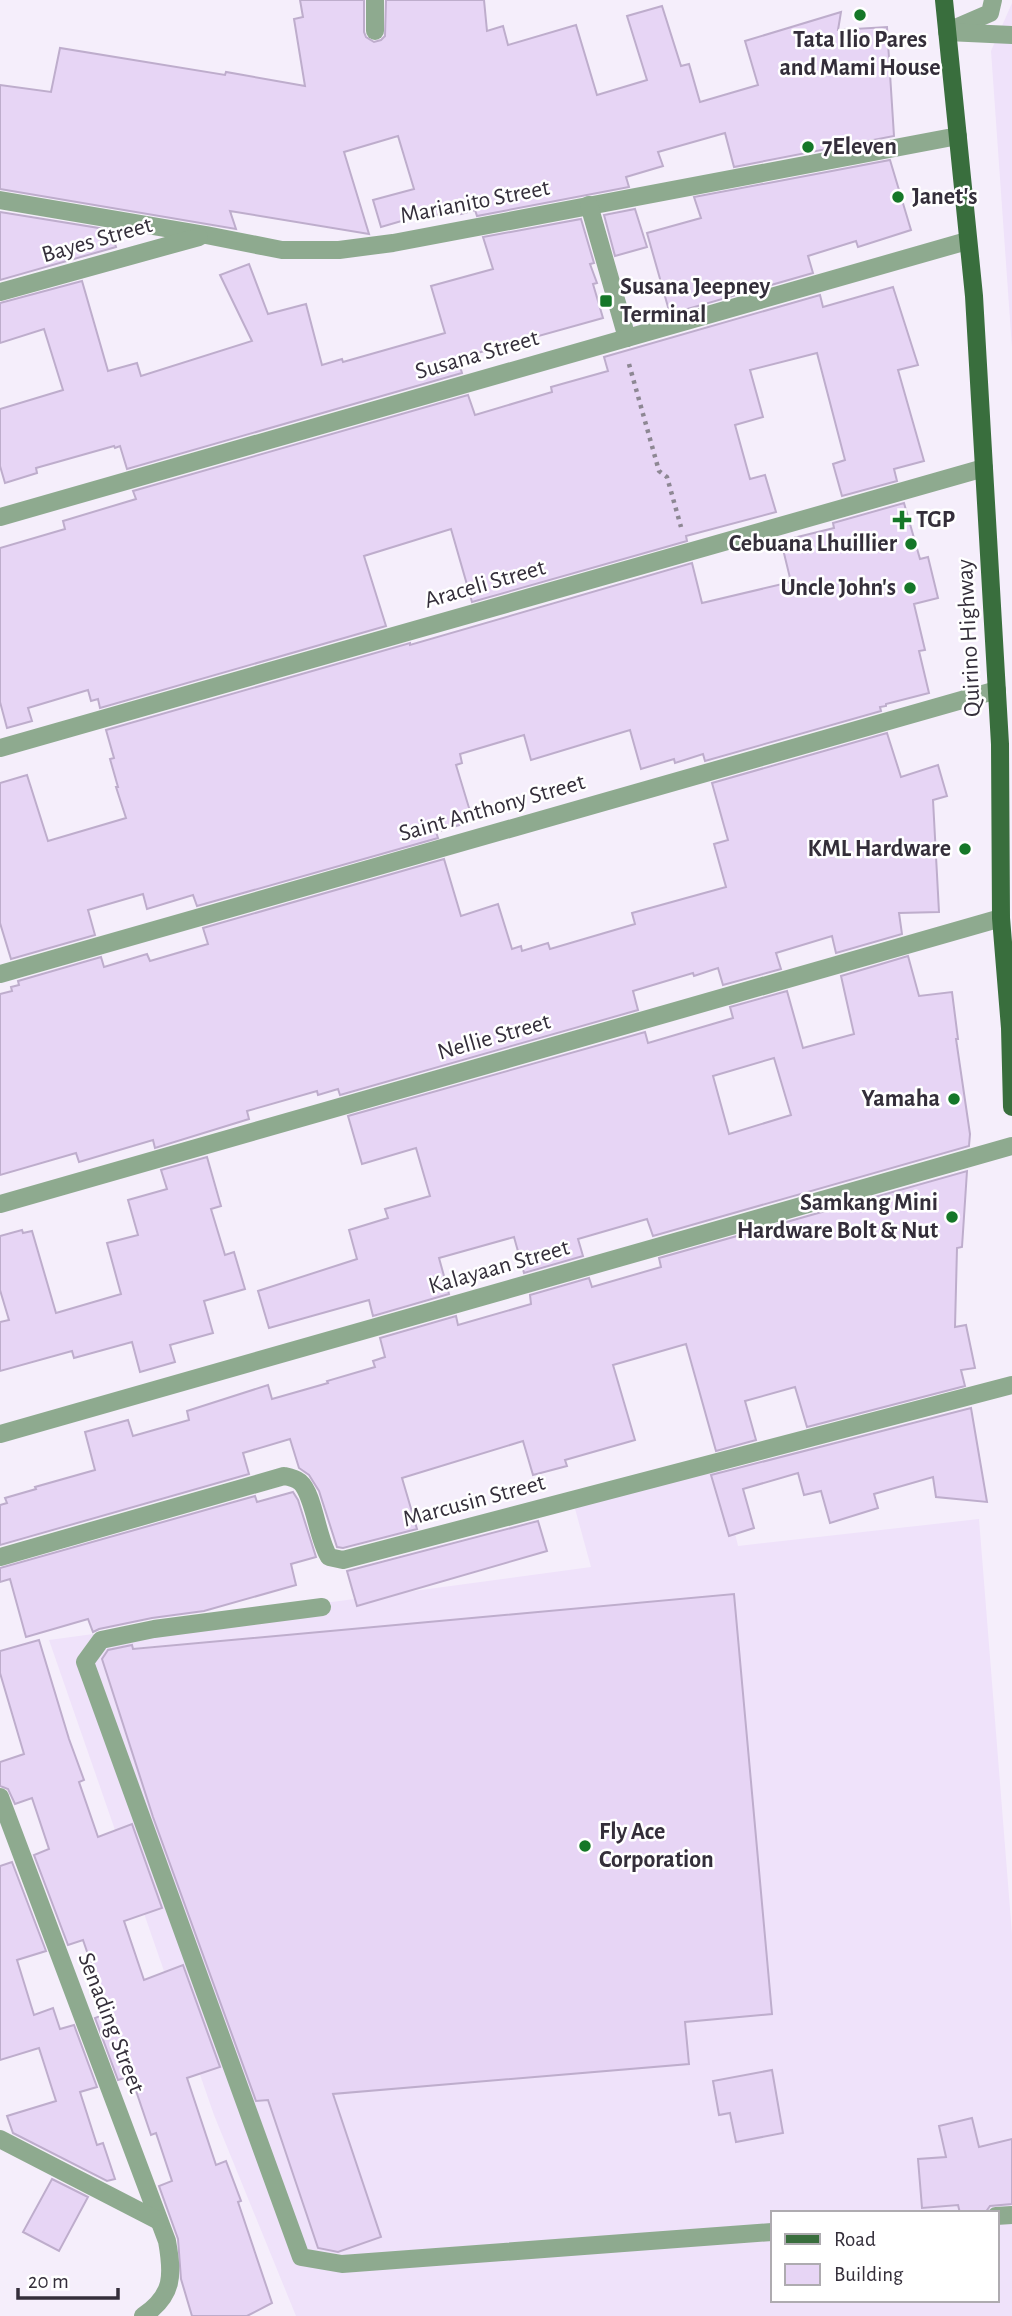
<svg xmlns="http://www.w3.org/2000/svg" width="1012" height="2316" viewBox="0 0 1012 2316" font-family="'Alegreya Sans',sans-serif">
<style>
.built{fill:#efe2fa;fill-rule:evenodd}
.building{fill:#e7d5f5;stroke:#beadcc;stroke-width:2;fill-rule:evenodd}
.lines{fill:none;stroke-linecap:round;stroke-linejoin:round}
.path{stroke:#8d8793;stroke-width:4.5;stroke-dasharray:3.5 5;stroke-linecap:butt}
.minor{stroke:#8eaa8f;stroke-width:18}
.major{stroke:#396e3d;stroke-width:18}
.poi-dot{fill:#157728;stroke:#fff;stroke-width:2.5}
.labels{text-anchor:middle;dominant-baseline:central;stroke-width:5;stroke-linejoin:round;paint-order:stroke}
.poi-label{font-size:24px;font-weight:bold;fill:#342e3a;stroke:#fff;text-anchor:start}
.street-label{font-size:24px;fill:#342e3a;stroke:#fff}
</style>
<rect width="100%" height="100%" fill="#f5eefb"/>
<g class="built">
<path d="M1012,3v345l-21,-297z"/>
<path d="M720,1467l18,79 241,-27 33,415v382h-716l-82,-201 -165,-475 542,-73 -17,-62zM772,2213h224v87h-224z"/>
</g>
<g class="building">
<path d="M300,0h64v32l2,5 8,5 7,-2 4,-4 1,-36h98l3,31 16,-5 5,19 68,-20 21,70 50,-15 -20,-64 35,-10 19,60 8,-2 11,38 58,-17 -13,-44 96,-29 -3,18 49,-3 7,109 -160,31 -9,-34 -67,19 5,14 -37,11 3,10 -152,29 -2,-6 -14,4 -2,-6 -36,11 -1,-4 -41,12 -8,-27 41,-11 -16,-53 -54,16 25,82 -139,-23 6,18 -236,-40v-104l51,7 9,-44 165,27 1,-3 79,14 -11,-67 9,-2z"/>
<path d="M890,160l21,70 -53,17 -2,-6 -48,15 5,17 -143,41 -23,-81 54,-15 -7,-21z"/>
<path d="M635,209l12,38 -32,9 -11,-41z"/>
<path d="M0,212l111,18 5,17 -116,33z"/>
<path d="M581,219l13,44 -4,1 7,19 -4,1 10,34 -140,39 1,4 -5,2 3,10 -335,96 -7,-23 -5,2 -1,-2 -78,22 1,5 -32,10 -5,-17v-57l63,-19 -19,-61 -44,14v-40l82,-22 26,90 29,-8 4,13 111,-35 -32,-66 29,-11 19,50 38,-10 16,61 20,-6 1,3 102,-29 -14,-47 62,-17 -10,-32z"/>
<path d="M893,287l25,78 -20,5 26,91 -30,8 3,12 -55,15 -9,-32 12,-4 -28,-107 -67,17 13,47 -28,8 15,54 15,-4 11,37 -90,24 1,5 -215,61 -21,-73 -87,27 22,70 -286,82 -2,-9 -7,2 -3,-11 -60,18 4,13 -25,7 -7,-26v-154l65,-19 -2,-8 73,-22 -3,-8 335,-96 7,20 77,-23 -1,-5 57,-16 -4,-14 216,-62 3,12z"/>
<path d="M904,503l16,56 8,-2 10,41 -24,6 11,46 -6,1 10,42 -43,11v2l-6,1 1,4 -176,50 -2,-7 -28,9 -1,-4 -33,10 -11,-39 -99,30 -7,-25 -64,19 2,9 -6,2 17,56 -37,11 2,6 -241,68 -4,-11 -46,14 -4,-15 -55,16 7,25 -84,24 -11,-36v-140l27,-8 21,66 78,-23 -10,-31h2l-8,-28 4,-1 -8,-28 304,-87v2l282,-82 10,40 89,-21 -10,-41 53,-13 -1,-5z"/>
<path d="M887,733l14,44 37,-12 9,31 -14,4 6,112 -40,1 3,21 -66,19 -4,-17 -56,17 5,16 -58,16 -5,-17 -24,8 -1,-3 -60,18 5,19 -298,85 -2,-6 -20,6 -1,-4 -70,20 2,8 -94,29 -2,-8 -74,22 -3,-9 -76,22v-181l12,-3 -1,-4 8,-2 -1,-4 83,-24 3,10 43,-13 3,7 58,-17 -5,-16 241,-69 17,57 37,-12 14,45 9,-3 1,5 26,-8 2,6 85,-25 -3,-11 94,-26 -12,-43 14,-4 -16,-57z"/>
<path d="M908,956l11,40 33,-4 6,47h-2l14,95 -1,12 -316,90 -6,-17 -69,20 5,17 -59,17 -10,-36 -75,21 10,36 -76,22 -4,-16 -100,28 -11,-37 99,-32 -8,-29 39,-12 -3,-9 45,-13 -14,-48 -54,16 -14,-48 297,-84 3,11 85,-25 -3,-11 57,-16 16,57 51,-14 -13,-58zM774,1058l17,57 -62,19 -16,-58z"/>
<path d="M207,1157l14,49 -10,3 14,46 9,-3 11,37 -41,12 9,32 -43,12 5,17 -35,10 -8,-30 -58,16 -2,-7 -72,20v-49l9,-2 -9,-30v-54l22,-6 1,3 9,-2 24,82 65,-19 -14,-51 31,-8 -10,-35 39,-11 -6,-19z"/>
<path d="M967,1171l-5,76 -5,1 -2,79 11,-2 9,43 -14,2 4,16 -158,41 -12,-40 -50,14 11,39 -40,11 -30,-107 -73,21 22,75 -70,20 2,6 -34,9 -10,-34 -121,37 15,51 -74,19 -6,-1 -18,-56 -10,-16 -10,-7 -9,-29 -47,14 6,21 -249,71v-40l7,-2 -2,-5 31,-9 -1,-2 60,-17 -10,-38 43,-12 5,16 56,-16 -2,-9 81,-26 4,14 56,-16 -1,-2 48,-14 -2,-6 12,-4 -5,-19 76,-22 2,9 73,-21 -1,-9 59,-17 3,9 69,-20 -2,-9z"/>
<path d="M971,1408l16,94 -51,-5 -3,-20 -59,17 4,14 -48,15 -9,-32 -17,4 -6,-22 -55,16 11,39 -25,8 -18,-61z"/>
<path d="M293,1492l5,8 18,57 -25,7 5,21 -92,26 -52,7 -53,11 -6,3 -5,-13 -62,18 -16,-58 -10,3v-14l255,-72 2,6z"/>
<path d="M538,1521l9,30 -190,55 -10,-35z"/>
<path d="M734,1594l38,420 -87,8 4,42 -356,30 48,143 -43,15 -20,-4 -50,-148 -12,1 -103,-284 -51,-158 6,-9 24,-5 1,4z"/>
<path d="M39,1640l30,99 15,41 -5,2 19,55 34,-13 30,84 -38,13 20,59 39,-15 37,102 -33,11 29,87 10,-4 15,40 -3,1 34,101 -25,13h-55l-11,-37 -3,-40 -19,-53 13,-5 -16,-48 -5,2 -20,-59 -13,4 -23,-62 13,-5 -25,-73 -15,5 -34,-90 15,-6 -17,-51 -17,6 -7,-15 -8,-3v-24l24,-8 -24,-81v-22z"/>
<path d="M12,1862l34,89 -29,9 17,55 19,-7 7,21 14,-4 23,62 -17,5 17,53 6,-2 12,36 -8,2 -94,-48 -6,-17 49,-15 -17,-53 -39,12v-194z"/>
<path d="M772,2070l11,63 -47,9 -6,-29 -11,2 -6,-34z"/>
<path d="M972,2118l7,29 33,-8v65l-22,2 -5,7h-25l-2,-8 -36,3 -4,-49 28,-2 -7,-31z"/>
<path d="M52,2179l36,18 -29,54 -36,-19z"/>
</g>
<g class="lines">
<path class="path" d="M629,364l30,107 8,6 14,50"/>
<g class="minor">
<path d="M375,0v31"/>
<path d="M953,29l37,-16 3,-13"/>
<path d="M947,32l65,3"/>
<path d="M0,200l206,35 76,15h57l54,-7 565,-107"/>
<path d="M589,205l38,133"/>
<path d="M0,292l199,-55"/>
<path d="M0,517l967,-276"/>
<path d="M0,748l984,-280"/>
<path d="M0,974l997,-284"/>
<path d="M0,1204l1001,-286"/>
<path d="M0,1434l1012,-288"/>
<path d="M0,1557l284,-81c5,1 11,2 16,6 14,12 17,56 29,75l14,3 669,-175"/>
<path d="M322,1607l-168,22 -53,11 -16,22 216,595 41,7 430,-32"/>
<path d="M0,1797l167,444c6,34 7,54 -24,75"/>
<path d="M0,2139l159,82"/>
<path d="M996,2216l16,-1"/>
</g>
<path class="major" d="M944,0l30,296 26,448 1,174 9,110 2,79"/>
</g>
<g class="poi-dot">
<circle cx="860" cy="15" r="7"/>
<circle cx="808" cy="147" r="7"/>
<circle cx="898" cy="197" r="7"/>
<rect x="599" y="294" width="14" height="14" rx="3.5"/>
<path d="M898.5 509.5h7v7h7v7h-7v7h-7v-7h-7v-7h7z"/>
<circle cx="911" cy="544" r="7"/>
<circle cx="910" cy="588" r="7"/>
<circle cx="965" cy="849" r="7"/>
<circle cx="954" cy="1099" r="7"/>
<circle cx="952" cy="1217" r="7"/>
<circle cx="585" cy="1846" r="7"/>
</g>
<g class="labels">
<g class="poi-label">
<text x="860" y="40" text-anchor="middle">Tata Ilio Pares<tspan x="860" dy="28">and Mami House</tspan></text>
<text x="822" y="147">7Eleven</text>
<text x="912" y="197">Janet's</text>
<text x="620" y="287">Susana Jeepney<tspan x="620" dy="28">Terminal</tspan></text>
<text x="916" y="520">TGP</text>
<text x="897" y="544" text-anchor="end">Cebuana Lhuillier</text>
<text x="896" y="588" text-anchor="end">Uncle John's</text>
<text x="951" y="849" text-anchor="end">KML Hardware</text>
<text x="940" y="1099" text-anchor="end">Yamaha</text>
<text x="938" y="1203" text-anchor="end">Samkang Mini<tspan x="938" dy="28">Hardware Bolt &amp; Nut</tspan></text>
<text x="599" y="1832">Fly Ace<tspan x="599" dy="28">Corporation</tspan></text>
</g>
<g class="street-label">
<text transform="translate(475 202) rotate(-11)">Marianito Street</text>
<text transform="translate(97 240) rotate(-16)">Bayes Street</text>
<text transform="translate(477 355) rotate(-16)">Susana Street</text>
<text transform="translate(485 584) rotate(-16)">Araceli Street</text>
<text transform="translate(969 638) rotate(-93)">Quirino Highway</text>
<text transform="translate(492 808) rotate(-16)">Saint Anthony Street</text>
<text transform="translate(494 1037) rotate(-16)">Nellie Street</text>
<text transform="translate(499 1267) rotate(-16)">Kalayaan Street</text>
<text transform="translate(474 1501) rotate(-15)">Marcusin Street</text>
<text transform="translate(111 2023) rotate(69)">Senading Street</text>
</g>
</g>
<rect x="771" y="2211" width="228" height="91" fill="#ffffff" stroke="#aeabb0" stroke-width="2"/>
<rect x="785" y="2234" width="35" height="10" fill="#396e3d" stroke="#aeabb0" stroke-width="2"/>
<text x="834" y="2246" font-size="21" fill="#342e3a">Road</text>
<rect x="785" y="2264" width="35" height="21" fill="#e7d5f5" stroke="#aeabb0" stroke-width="2"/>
<text x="834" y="2281" font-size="21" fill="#342e3a">Building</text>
<path d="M18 2288v10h100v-10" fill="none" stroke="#342e3a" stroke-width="3.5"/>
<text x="28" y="2288" font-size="21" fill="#342e3a" stroke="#ffffff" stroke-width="5" paint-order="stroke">20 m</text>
</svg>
